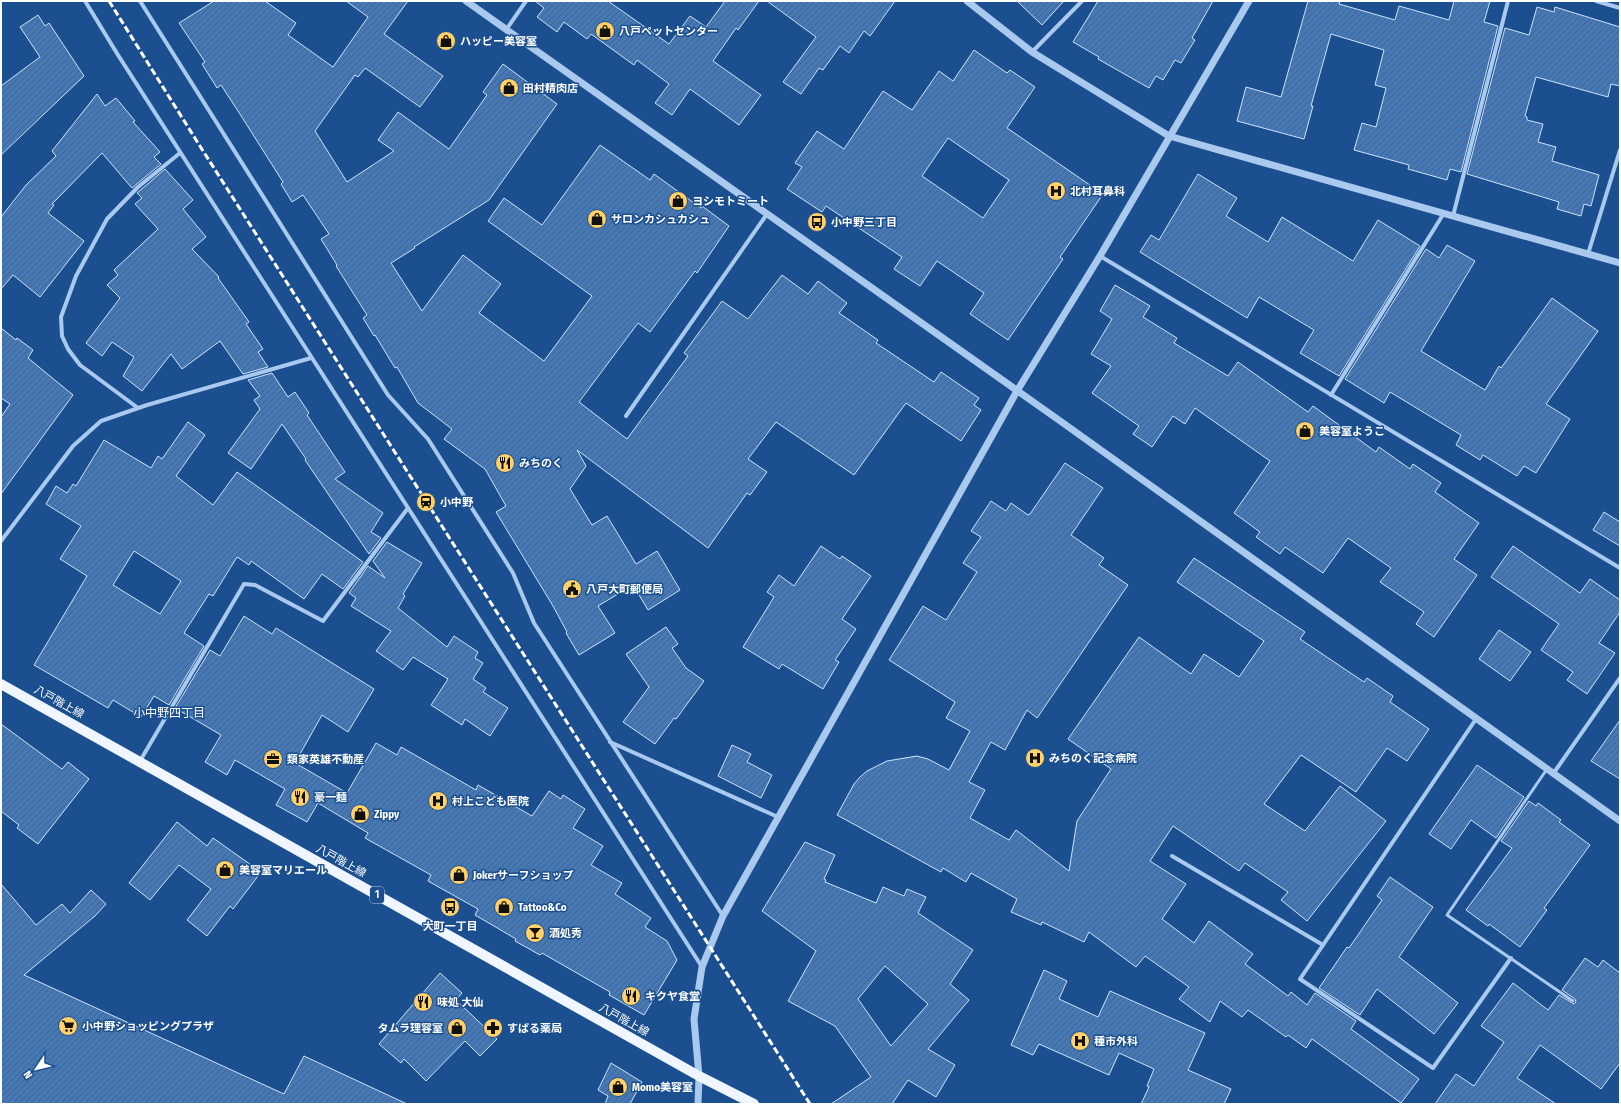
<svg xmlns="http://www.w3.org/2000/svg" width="1621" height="1105" viewBox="0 0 1621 1105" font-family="'Fira Sans Condensed','Noto Sans JP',sans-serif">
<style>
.building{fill:url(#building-hatch);stroke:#cfe3fa;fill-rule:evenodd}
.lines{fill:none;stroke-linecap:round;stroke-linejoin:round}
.service{stroke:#a9c9ee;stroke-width:3}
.minor{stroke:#a9c9ee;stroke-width:4}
.tertiary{stroke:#a9c9ee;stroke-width:7}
.primary{stroke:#f0f6ff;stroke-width:10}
.rail{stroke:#fff;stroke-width:3;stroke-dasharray:7 3;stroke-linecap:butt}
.labels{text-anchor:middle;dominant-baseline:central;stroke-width:3;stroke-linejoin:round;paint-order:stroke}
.shield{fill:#1b4f8f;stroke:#bbcadd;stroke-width:1}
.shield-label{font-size:10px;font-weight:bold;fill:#fff}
.poi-label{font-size:11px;font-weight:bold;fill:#fff;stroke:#1b4f8f;text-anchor:start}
.street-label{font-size:11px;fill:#fff;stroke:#1b4f8f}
.neighbourhood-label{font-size:12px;fill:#fff;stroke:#1b4f8f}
</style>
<defs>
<pattern id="building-hatch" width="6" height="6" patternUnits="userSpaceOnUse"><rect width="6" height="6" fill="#4478b7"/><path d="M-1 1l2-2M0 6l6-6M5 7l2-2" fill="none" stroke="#486282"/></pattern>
</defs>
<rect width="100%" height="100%" fill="#1b4f8f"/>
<g class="building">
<path d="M214,1h51l31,22 -8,12 45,32 35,-50 -22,-16h62l-24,33 59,42 -23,31 -55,-39 -7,9 -3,-2 -40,56 32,51 47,-31 -16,-11 20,-28 51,37 38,-54 -4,-3 20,-28 54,40 -68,96 -75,47 1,1 -24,15 31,48 41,-56 38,29 -22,29 65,48 48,-65 -104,-75 16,-23 38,27 58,-80 50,35 4,-6 47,34 1,-2 27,20 -32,47 -2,-2 -45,61 -12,-9 -59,79 48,37 61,-83 -4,-3 38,-52 26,18 34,-44 26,19 10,-13 29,22 -8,10 39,27 -2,3 58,39 7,-10 38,26 -5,7 7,5 -20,31 -55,-38 -52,72 -78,-53 -28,37 19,13 -17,23 -3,-2 -39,55 -131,-98 9,16 -16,23 22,36 15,-9 29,48 21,-13 23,39 -32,20 -15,-25 -35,21 17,27 -36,22 -13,-22 1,-1 -14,-26 -57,-94 10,-6 -21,-37 -41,-30 8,-10 -34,-26 -21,-36 -2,1 -20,-33 -1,1 -11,-18 4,-3 -31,-49 1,-1 -16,-26 8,-5 -26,-39 -11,7 -11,-18 2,-2 -45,-71 -17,-26 -4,3 -15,-24 3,-2 -26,-39z"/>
<path d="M535,1h73l61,43 21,-28 16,11 19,-26h34l-21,29 -2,-2 -23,33 48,34 -22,30 -49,-36 -18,26 -17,-12 14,-19 -32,-24 -3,5 -43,-31 -4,5 -23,-17 -7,10 -20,-15 7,-9z"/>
<path d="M767,1h128l-25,35 -6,-5 -15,22 -9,-7 -17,24 -4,-2 -18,26 -18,-12 33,-45z"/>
<path d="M1017,1h47l-22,24z"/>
<path d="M1098,1h115l-21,37 3,2 -14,23 -6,-3 -12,20 -7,-4 -7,12 -51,-29 1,-2 -26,-15z"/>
<path d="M1308,1h32l-1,3 56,16 4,-14 50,14 5,-19h36l-6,21 14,4 -37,146 -11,-3 -3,11 -39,-11 1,-4 -55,-15 8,-27 14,4 10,-39 -11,-3 9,-35 -53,-16 -20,72h2l-9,33 -67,-18 9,-34 35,10z"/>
<path d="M1537,7l17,5 1,-5 65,20v59l-9,-2 -3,13 -72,-20 -11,39 2,1v3l16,4 -5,18 18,5 -4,14 47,14 -8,31 -7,-2 -3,12 -24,-7 2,-7 -92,-28 38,-146 24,7z"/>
<path d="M38,15l7,11 4,-3 35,53 -83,79v-69l39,-29 -20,-30z"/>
<path d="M974,50l33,23 3,-3 25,17 -28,41 96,66 -43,63 3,2 -55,81 -38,-26 14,-21 -47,-32 -17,25 -26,-17 8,-12 -76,-51 -4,6 -35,-23 15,-22 -7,-4 22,-32 27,18 39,-58 29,19 27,-39 14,10zM948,138l61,42 -26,38 -61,-42z"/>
<path d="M97,94l8,12 11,-8 19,23 -2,1 27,30 -6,5 7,7 -29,24 -30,-35 -50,51 2,1 -6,8 36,28 -44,56 -27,-22 -12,14v-72l25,-32 30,-29 -4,-5z"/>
<path d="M165,169l28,31 -10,9 23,28 -14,12 27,28 -1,1 31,44 -3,2 17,25 -5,3 10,15 -25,7 -23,-33 -38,28 -11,-15 -29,37 -19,-15 11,-19 -22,-15 -10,14 -16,-13 34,-45 -13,-13 11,-10 -4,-5 44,-41 -23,-25 7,-6 -5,-5z"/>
<path d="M1198,174l39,24 -11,18 42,26 14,-25 71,44 25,-41 42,26 -81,130 -39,-23 14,-23 -55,-33 -12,21 -107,-66 11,-17 8,5z"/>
<path d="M1447,245l28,16 -54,90 64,39 14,-24 2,2 51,-70 46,33 -52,73 24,15 -34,54 -12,-7 -7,10 -34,-21 -3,5 -24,-15 5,-10 -71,-43 -6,11 -39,-24 81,-130 13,9z"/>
<path d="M1115,285l35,21 -7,11 34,21 -3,5 54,33 10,-14 70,50 5,-6 63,46 3,-5 31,22 3,-5 28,19 -6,9 44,31 -25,36 23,16 -43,62 -18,-13 8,-12 -44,-30 11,-14 -43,-30 -25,35 -38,-26 -5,7 -24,-17 4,-5 -26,-19 36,-52 -75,-53 -10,16 -12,-8 -21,31 -19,-13 6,-8 -47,-33 19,-27 -20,-12 21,-35 -12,-8z"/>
<path d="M1,328l15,12 1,-2 16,12 -5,8 45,37 -72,99v-77l9,-13 -9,-6z"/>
<path d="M272,373l16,24 7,-5 14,21 -2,2 38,57 -10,7 48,34 -12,19 10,6 -12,16 -64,-94 1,-1 -24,-35 -31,45 -23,-16 32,-44 -6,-9 6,-4 -12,-16z"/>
<path d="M188,422l17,13 -29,41 37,29 24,-33 126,90 -20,27 -21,-15 -18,25 -53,-38 -2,4 -12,-8 -24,39 -4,-2 -25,39 20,13 -35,59 -15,-9 -13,21 -28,-17 -5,8 -74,-43 53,-89 -27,-17 21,-33 -35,-22 10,-18 11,7 6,-9 3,2 28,-46 47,28 7,-12 4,3zM134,551l47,30 -21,33 -47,-29z"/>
<path d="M1065,463l38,25 -32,47 33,23 -5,7 29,20 -91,133 -10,-8 -22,40 -14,-8 -22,40 16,8 -15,28 39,22 7,-10 53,41 8,-50 34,-52 -43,-30 71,-102 52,37 13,-20 35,23 25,-36 -87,-59 17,-24 111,74 -5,7 64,43 3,-4 26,18 -3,6 39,27 -22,32 -20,-13 -31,44 -55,-37 -37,49 41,27 35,-45 46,35 -79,100 -26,-21 7,-8 -43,-29 -6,8 -66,-45 -23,35 36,23 -24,35 32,24 15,-22 44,33 -8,10 43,32 3,-4 16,13 8,-12 41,28 -5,8 68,50 -18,24 -89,-64 -6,9 -18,-13 -2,2 -38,-27 -6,7 -22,-16 -10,21 -31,-23 10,-12 -44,-31 -9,11 -47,-35 -5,10 -42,-20 -1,3 -30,-13 6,-13 -46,-26 -5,9 -23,-14 -2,4 -104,-57 17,-31 6,-7 7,-6 20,-10 30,-5 11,3 21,11 21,-39 -24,-13 9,-16 -66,-42 34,-54 23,14 31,-48 -14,-9 18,-26 -10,-6 20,-30 15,10 5,-8 17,12 2,-1z"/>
<path d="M1604,512l16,10v24l-27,-16z"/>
<path d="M387,542l35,21 -19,31 2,2 -7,12 49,39 7,-11 24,16 -3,6 8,5 -10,16 13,9 -3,4 25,16 -18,28 -25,-17 -3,6 -31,-20 17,-26 -35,-22 -10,13 -27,-19 15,-20 -40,-25 5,-8 -7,-5 19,-27 17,12 -12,-17z"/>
<path d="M821,546l19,13 2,-3 29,20 -29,43 14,10 -21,31 4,2 -16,27 -41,-25 -3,5 -36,-22 31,-50 -7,-5 12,-17 15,11z"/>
<path d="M1513,546l67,47 10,-14 30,21v12l-21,31 16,10 -28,41 -20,-14 6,-8 -32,-22 18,-26 -68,-47z"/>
<path d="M244,616l28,18 4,-6 98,61 -26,43 -26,-17 -27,48 52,30 29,-50 21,12 4,-8 75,43 2,-5 54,31 17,-25 12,8 2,-4 22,14 -12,19 30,18 -12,19 31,18 -7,11 36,24 -6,9 22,14 10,19 -33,55 -35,-20 1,-3 -68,-39 -2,2 -25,-14 1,-2 -41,-24 3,-6 -50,-28 3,-6 -66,-37 3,-5 -50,-30 -11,19 -31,-17 9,-16 -50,-29 -8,15 -22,-13 16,-27 -46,-27 35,-58 10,6z"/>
<path d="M666,627l12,17 -6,4 14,20 18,13 -28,38 -2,-1 -19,26 -32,-22 26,-35 -23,-33z"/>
<path d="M1499,630l32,22 -21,29 -31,-22z"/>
<path d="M1620,720v59l-29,-18z"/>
<path d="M1,724l61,45 6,-7 21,17 -51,65 -21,-16 2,-3 -18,-14z"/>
<path d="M732,745l19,9 -4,8 25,13 -11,23 -43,-22z"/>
<path d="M1477,765l47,32 -28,41 -25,-18 -20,29 -22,-15z"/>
<path d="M1529,801l7,5 2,-3 23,17 -2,2 31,23 -46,63 3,2 -27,37 -31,-23 -1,2 -22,-16 46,-62 -11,-7z"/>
<path d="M177,822l30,24 6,-8 48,34 -28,37 -3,-3 -23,30 -20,-16 24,-31 -32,-24 -29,35 -21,-17z"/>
<path d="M805,842l30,13 -11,24 2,1 -1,2 51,21 7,-16 21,9 3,-7 19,8 -8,16 55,37 -23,34 19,16 -41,49 27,16 -19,32 -28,-17 -16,24h-61l40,-27 -36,-51 -47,-25 28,-50 -54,-40zM885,966l43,38 -37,42 -33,-47z"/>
<path d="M1390,877l43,30 -34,50 59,46 -24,31 -57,-45 -17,26 -41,-27 28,-41 2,1 33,-48 -5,-4z"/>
<path d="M1,884l35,41 26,-21 8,9 21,-23 15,14 -11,12 -71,59 260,119 20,-38 103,48h-406z"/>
<path d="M1585,958l13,9 5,-7 17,13v90l-19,26 -61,-44 -23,33 39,26h-121l21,-30 18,12 30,-44 -23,-16 32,-43 35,27 11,-15 15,9 2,-2 -1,-3 -13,-9z"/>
<path d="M1044,970l23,11 -8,18 39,18 12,-26 95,42 -17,37 43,19 -7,15h-83l8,-17 -2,-1 7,-17 -35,-16 -10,22 -70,-31 -6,11 -22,-10z"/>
<path d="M440,973l22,20 -6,7 41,39 -17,17 -15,-15 -39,40 -22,-22 -3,4 -22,-19z"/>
<path d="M611,1063l31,19 -12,22h-25l3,-8 -10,-6z"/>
</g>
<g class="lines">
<path class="service" d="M1547,769l-100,146 126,86"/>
<g class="minor">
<path d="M85,1l33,54 584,912"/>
<path d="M140,1l248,394 40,44 85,134 21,50 189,293"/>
<path d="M1596,1l24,7"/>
<path d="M506,30l20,-29"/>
<path d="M1032,52l50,-51"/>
<path d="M1453,216l55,-215"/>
<path d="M1588,254l32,-104"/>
<path d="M1100,256l520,312"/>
<path d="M1331,395l113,-182"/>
<path d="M138,408l-58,-43 -12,-16 -6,-13 -1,-19 15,-41 31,-57 31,-32 42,-34"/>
<path d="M626,416l141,-202"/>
<path d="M1,541l72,-95 28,-25 46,-16 164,-47"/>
<path d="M1476,719l-176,260 133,89 78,-110"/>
<path d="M610,742l168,75"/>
<path d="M140,761l104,-177 11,1 68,36 85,-113"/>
<path d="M1553,774l67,-96"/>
<path d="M1172,856l151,89"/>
</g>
<g class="tertiary">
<path d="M466,1l590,417 564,403"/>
<path d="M967,1l65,51 137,84 451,127"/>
<path d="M698,1104l1,-28 -5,-57 8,-52 21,-51 294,-525 83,-135 149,-255"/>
</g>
<path class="primary" d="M1,684l698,392 55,28"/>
<path class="rail" d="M109,1l89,142 612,961"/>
</g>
<defs>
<g id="shop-disc" transform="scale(1)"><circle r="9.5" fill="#ffd166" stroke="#1b4f8f"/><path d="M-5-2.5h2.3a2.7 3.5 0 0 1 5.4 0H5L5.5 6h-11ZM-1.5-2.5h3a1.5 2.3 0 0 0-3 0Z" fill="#111"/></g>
<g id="hospital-disc" transform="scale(1)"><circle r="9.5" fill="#ffd166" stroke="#1b4f8f"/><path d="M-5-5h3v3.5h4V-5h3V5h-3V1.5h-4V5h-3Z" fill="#111"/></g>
<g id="bus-disc" transform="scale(1)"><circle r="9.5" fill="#ffd166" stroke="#1b4f8f"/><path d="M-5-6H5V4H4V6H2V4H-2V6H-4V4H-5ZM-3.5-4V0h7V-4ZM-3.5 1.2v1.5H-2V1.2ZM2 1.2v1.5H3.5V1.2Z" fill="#111"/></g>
<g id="restaurant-disc" transform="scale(1)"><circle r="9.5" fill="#ffd166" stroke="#1b4f8f"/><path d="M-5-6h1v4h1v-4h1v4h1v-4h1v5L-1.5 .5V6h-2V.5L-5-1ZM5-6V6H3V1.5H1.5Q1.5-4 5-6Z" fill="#111"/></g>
<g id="station-disc" transform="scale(1)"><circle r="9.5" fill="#ffd166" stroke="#1b4f8f"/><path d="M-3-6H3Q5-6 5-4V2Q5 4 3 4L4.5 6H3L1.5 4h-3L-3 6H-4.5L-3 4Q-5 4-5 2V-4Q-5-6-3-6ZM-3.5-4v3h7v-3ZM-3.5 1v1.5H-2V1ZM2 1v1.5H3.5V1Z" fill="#111"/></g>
<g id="civic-disc" transform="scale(1)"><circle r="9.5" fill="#ffd166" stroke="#1b4f8f"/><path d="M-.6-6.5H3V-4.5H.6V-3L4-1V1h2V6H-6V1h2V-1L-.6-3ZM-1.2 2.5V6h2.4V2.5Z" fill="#111"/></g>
<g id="office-disc" transform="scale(1)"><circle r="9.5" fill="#ffd166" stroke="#1b4f8f"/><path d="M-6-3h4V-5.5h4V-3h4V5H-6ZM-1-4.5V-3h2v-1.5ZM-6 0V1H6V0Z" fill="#111"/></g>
<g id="bar-disc" transform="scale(1)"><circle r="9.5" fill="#ffd166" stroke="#1b4f8f"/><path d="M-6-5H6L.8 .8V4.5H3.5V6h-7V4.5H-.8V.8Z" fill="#111"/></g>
<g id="supermarket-disc" transform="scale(1)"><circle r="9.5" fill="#ffd166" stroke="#1b4f8f"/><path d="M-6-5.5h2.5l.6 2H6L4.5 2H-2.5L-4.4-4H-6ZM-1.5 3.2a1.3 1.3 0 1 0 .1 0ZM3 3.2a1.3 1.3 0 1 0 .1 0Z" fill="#111"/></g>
<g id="pharmacy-disc" transform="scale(1)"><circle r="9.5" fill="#ffd166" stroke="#1b4f8f"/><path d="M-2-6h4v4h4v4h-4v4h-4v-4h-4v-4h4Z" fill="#111"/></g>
</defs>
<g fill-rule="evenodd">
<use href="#shop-disc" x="605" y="31"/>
<use href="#shop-disc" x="446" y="41"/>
<use href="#shop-disc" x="509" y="88"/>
<use href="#hospital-disc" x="1056" y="191"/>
<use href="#shop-disc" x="678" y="201"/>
<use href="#shop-disc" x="597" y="219"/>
<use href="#bus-disc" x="817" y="222"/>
<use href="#shop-disc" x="1305" y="431"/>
<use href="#restaurant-disc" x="505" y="463"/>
<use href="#station-disc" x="426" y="502"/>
<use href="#civic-disc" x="572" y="589"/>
<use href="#hospital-disc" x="1035" y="758"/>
<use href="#office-disc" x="273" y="759"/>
<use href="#restaurant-disc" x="300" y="797"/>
<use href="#hospital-disc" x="438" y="801"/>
<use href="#shop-disc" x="360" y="814"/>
<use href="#shop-disc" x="225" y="870"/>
<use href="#shop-disc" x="459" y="875"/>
<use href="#bus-disc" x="450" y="907"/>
<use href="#shop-disc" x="504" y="907"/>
<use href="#bar-disc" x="535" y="933"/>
<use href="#restaurant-disc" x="631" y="996"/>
<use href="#restaurant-disc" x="423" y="1002"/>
<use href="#supermarket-disc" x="68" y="1026"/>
<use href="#shop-disc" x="457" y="1028"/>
<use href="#pharmacy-disc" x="493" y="1028"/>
<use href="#hospital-disc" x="1080" y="1041"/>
<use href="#shop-disc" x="618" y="1087"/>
</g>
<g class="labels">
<rect class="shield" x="370" y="887" width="14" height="16" rx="3"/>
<g class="shield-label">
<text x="377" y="895">1</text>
</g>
<g class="poi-label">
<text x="619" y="31">八戸ペットセンター</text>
<text x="460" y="41">ハッピー美容室</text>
<text x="523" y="88">田村精肉店</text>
<text x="1070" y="191">北村耳鼻科</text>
<text x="692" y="201">ヨシモトミート</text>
<text x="611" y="219">サロンカシュカシュ</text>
<text x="831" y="222">小中野三丁目</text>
<text x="1319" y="431">美容室ようこ</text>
<text x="519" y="463">みちのく</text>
<text x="440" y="502">小中野</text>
<text x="586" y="589">八戸大町郵便局</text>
<text x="1049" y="758">みちのく記念病院</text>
<text x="287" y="759">類家英雄不動産</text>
<text x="314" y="797">豪一麺</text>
<text x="452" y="801">村上こども医院</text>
<text x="374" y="814">Zippy</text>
<text x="239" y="870">美容室マリエール</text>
<text x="473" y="875">Jokerサーフショップ</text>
<text x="518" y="907">Tattoo&amp;Co</text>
<text x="450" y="926" text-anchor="middle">大町一丁目</text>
<text x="549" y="933">酒処秀</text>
<text x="645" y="996">キクヤ食堂</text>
<text x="437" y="1002">味処 大仙</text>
<text x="82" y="1026">小中野ショッピングプラザ</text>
<text x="443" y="1028" text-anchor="end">タムラ理容室</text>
<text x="507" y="1028">すばる薬局</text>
<text x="1094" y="1041">種市外科</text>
<text x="632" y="1087">Momo美容室</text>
</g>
<g class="street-label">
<text transform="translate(59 702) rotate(29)">八戸階上線</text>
<text transform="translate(341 861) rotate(29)">八戸階上線</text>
<text transform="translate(624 1020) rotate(29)">八戸階上線</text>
</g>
<g class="neighbourhood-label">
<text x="169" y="713">小中野四丁目</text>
</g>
</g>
<rect width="1621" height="1105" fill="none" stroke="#ffffff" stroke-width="4"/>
<g transform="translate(36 1069) rotate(235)" stroke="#1b4f8f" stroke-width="3" paint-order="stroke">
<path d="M0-3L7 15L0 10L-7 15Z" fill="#ffffff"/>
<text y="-6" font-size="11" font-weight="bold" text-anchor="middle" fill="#ffffff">N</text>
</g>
</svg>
